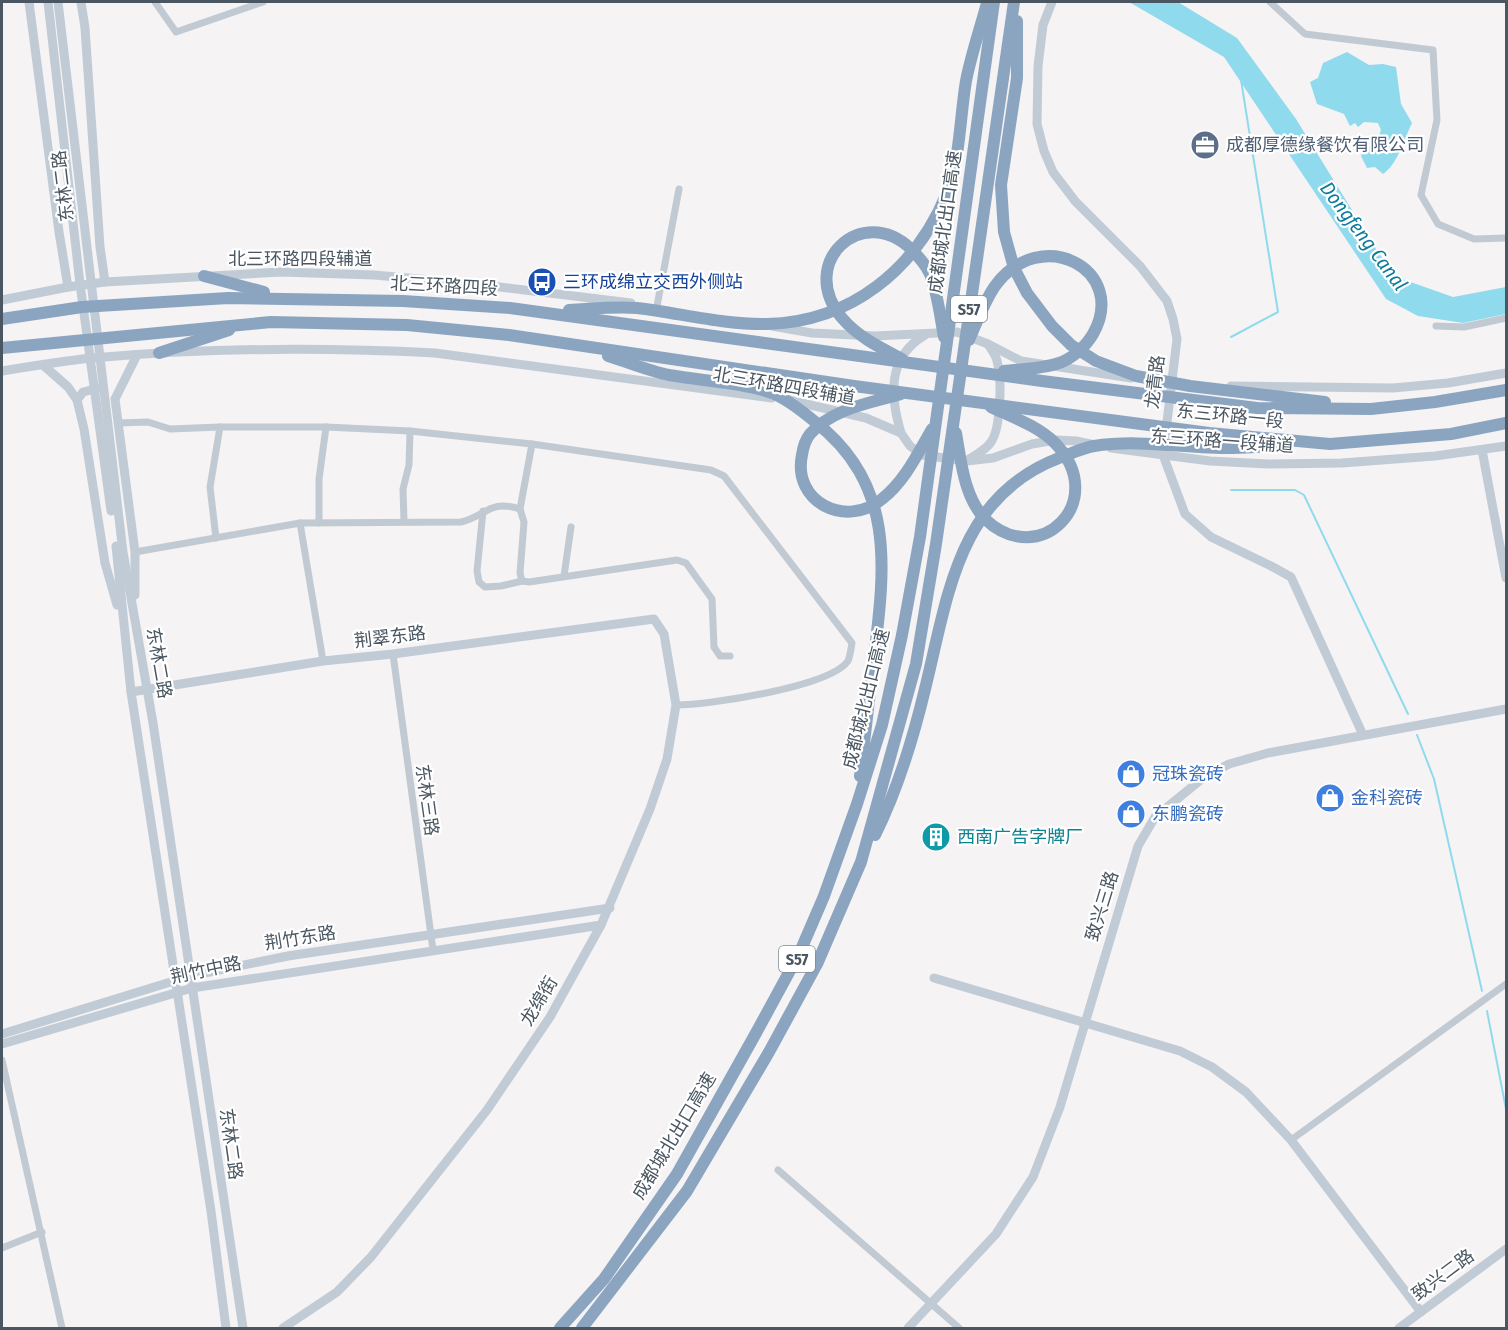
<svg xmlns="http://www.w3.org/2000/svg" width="1508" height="1330" viewBox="0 0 1508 1330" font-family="'Fira Sans Condensed','Noto Sans SC',sans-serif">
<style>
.water{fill:#90daee}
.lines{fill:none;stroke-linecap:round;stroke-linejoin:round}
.stream{stroke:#90daee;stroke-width:2}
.street{stroke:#c1cad2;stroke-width:7}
.secondary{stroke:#c1cbd6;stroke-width:9}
.highway{stroke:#8ba5c1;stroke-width:12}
.labels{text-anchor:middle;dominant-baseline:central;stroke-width:4.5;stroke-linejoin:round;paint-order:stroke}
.shield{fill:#fff;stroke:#808990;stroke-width:1.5}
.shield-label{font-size:16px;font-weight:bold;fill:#4a5661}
.service-label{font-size:18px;fill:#4e5e75;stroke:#fff;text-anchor:start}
.street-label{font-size:18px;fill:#4a5661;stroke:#fff}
.transit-label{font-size:18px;fill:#164399;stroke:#fff;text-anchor:start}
.shop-label{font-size:18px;fill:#366cbe;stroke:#fff;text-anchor:start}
.culture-label{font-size:18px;fill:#0d838f;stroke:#fff;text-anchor:start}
.water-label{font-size:20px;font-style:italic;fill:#0c7c9b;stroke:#fff}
</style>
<rect width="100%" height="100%" fill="#f5f3f3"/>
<g class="water">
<path d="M1129,2h49l59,36 59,81 83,135 23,25 51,18 53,-10v27l-43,9 -45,-7 -32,-17 -162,-242z"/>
<path d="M1347,52l22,13 14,-1 13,3 5,37 11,19c-8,16 -14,41 -29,51l-8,-7 -8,1 -6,-12 2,-6 14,-9 4,-11 -3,-7 -14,-1 -6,5 -3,-4 -5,3 -6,-12 -27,-10 -7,-22 8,-4 5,-15z"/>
</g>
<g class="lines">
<g class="stream">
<path d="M1231,337l47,-25 -37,-232"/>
<path d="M1231,490h64l9,5 104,219"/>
<path d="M1417,735l17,44 48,212"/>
<path d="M1487,1011l19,98"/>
</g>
<g class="street">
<path d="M155,2l21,30 87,-30"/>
<path d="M1270,2l35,32 128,16 4,70 -16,75 17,29 36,15 32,-1"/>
<path d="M657,306l22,-117"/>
<path d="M1436,326l28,1 42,-9"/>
<path d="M118,423l30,-1 22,7 50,-2"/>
<path d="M520,509l12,-65"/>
<path d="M483,511l-6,60 2,11 6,5 16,-1 21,-5"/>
<path d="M404,521l-1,-32 6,-24 1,-34"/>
<path d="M300,523l161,-1c25,-6 29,-23 59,-13l4,13 -4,51 2,8 7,1 148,-22 9,3 26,36 2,48 6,9h10"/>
<path d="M319,523v-44l7,-52"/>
<path d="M216,538l-6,-51 10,-60h106l84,4 122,13 179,26 13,6 128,167c-1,5 -2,14 -4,18 -18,26 -140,44 -172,44"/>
<path d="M135,552l165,-29 23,138"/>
<path d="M564,576l7,-49"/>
<path d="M393,654l40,296"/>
<path d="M2,1060l60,268"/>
<path d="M1291,1140l215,-156"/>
<path d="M778,1170l181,158"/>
<path d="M2,1248l40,-16"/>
</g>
<g class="secondary">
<path d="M29,2l30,230 9,55"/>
<path d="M48,2l32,282 31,227"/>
<path d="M58,2l65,550 30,171 90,605"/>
<path d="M81,2l4,26 15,219 5,35"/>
<path d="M1052,2l-9,23 -5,41 -1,58 7,27 9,21 22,29 65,65 27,35 6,18 4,20 -14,116 22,59 26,23 60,29 20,11 72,158"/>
<path d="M2,300l66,-13 37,-5 176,-10 93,3 101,9 156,19"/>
<path d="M772,326l40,7 63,3 82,-4 31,12 33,17 110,17"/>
<path d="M43,365l25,22 9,13 7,29 21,134 12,42"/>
<path d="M2,371c30,-5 60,-10 90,-13 114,-10 229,-11 343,-5l337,45"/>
<path d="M1231,386l162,2 55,-5 58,-10"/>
<path d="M77,400l6,-8 16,-4"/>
<path d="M789,400l77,18 35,15 9,13 12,9 45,6 26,-3 39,-14 24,-4 20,1 19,4"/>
<path d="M901,433c-11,-37 -14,-76 24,-98"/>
<path d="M1111,448l99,13 58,3 74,-1 93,-7 71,-10"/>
<path d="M1482,450l24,128"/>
<path d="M969,459c8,-5 17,-9 22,-17 10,-14 11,-64 6,-81 -1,-6 -6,-12 -9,-17"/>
<path d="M116,546l15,146 80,519 15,117"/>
<path d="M135,595v-43l-20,-153 22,-44"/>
<path d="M131,692l192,-31 70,-7 261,-35 10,15 12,71 -9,54 -17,50 -49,116 -51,92 -63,93 -116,147 -34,35 -54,36"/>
<path d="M934,978l246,73 32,16 34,25 45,48 130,172"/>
<path d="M2,1034l188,-58 98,-20 322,-48"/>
<path d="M2,1044l190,-56 409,-63"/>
<path d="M908,1328l88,-94 37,-57 27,-70 78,-261 17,-29 48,-39 26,-14 39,-11 238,-44"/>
<path d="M1399,1328l107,-79"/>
</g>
<g class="highway">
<path d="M1017,21v57l-16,107 3,47 10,36 13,25 25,33 19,19 25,16 40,15 54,10 135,16"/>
<path d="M204,276l60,16"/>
<path d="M569,310c22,-1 46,-4 68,-2 43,5 87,17 130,16 84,-2 149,-55 180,-131 13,-32 13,-77 19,-112 5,-26 14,-52 21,-78"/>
<path d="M2,319l80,-12 146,-9 175,3 107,7 532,73 215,27 114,1 64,-7 71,-12"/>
<path d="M969,340c8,-18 15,-38 26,-54 46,-63 134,-16 98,48 -7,12 -21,25 -34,29 -17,6 -37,6 -55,8"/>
<path d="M2,348l269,-26 136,3 102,10 345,51 355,47 121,11 121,-10 55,-11"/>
<path d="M159,353l70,-23"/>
<path d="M608,356c20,6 41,15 61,19 34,6 71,7 103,18 15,6 30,18 42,28 82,63 71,146 60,237 -5,40 -9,79 -14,118"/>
<path d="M902,359c-21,-11 -44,-22 -60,-41 -46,-55 20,-116 69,-69 7,7 15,16 19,25 8,20 10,42 14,63"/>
<path d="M901,394c-30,9 -68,14 -91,40 -4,5 -7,14 -8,21 -10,47 44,74 80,44 23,-18 36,-46 50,-70"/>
<path d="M956,433c5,28 8,64 29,86 54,52 126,-18 70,-76 -17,-17 -43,-26 -64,-36"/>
<path d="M875,835c23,-46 38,-96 50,-146 23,-92 32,-192 134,-231 11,-4 23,-10 35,-12 44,-7 91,2 135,2 17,0 34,-2 50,-2"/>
<path d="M560,1328l44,-49 73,-105 79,-141 43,-79 25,-58 33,-92 25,-79 20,-90 18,-98 74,-535"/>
<path d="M582,1328l105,-137 82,-139 48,-88 44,-102 55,-198 20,-120 78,-542"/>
</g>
</g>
<defs>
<g id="office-disc" transform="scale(1.5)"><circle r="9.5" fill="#5c6f8a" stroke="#fff"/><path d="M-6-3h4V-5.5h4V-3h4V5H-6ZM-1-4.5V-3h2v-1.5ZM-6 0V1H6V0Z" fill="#fff"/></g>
<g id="bus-disc" transform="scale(1.5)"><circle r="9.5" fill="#1a4fb4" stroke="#fff"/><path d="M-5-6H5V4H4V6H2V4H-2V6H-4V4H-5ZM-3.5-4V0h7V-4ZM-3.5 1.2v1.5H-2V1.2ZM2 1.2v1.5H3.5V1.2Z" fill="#fff"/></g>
<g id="shop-disc" transform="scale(1.5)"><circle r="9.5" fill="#3f7fe0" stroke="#fff"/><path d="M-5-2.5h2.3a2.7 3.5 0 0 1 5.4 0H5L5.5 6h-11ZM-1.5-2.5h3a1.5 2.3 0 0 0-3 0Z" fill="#fff"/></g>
<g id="building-disc" transform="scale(1.5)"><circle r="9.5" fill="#0f9aa8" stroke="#fff"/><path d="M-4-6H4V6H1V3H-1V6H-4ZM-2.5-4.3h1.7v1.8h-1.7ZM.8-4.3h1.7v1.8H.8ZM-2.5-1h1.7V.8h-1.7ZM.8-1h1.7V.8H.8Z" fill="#fff"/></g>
</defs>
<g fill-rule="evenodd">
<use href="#office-disc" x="1205" y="145"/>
<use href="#bus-disc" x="542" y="282"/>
<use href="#shop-disc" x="1131" y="774"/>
<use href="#shop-disc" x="1330" y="798"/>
<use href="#shop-disc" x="1131" y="814"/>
<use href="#building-disc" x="936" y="837"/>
</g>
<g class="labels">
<g class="shield">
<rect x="951" y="296" width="36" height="26" rx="4.5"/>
<rect x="779" y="946" width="36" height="26" rx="4.5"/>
</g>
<g class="shield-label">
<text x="969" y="309">S57</text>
<text x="797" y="959">S57</text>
</g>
<g class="service-label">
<text x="1226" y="145">成都厚德缘餐饮有限公司</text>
</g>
<g class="street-label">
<text transform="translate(63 186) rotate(-97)">东林二路</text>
<text transform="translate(945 222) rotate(-82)">成都城北出口高速</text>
<text x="300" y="259">北三环路四段辅道</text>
<text transform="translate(444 286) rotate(3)">北三环路四段</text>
<text transform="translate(1155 382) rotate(-83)">龙青路</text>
<text transform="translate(784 386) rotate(10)">北三环路四段辅道</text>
<text transform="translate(1230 416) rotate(6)">东三环路一段</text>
<text transform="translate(1222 441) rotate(4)">东三环路一段辅道</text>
<text transform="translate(390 637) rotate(-7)">荆翠东路</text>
<text transform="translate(159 663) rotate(80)">东林二路</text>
<text transform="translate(866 699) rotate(-76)">成都城北出口高速</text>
<text transform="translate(427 800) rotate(82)">东林三路</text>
<text transform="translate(1102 906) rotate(-73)">致兴三路</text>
<text transform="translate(300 938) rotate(-9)">荆竹东路</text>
<text transform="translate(206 970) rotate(-12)">荆竹中路</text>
<text transform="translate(539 1001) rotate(-59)">龙绵街</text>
<text transform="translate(674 1136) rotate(-59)">成都城北出口高速</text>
<text transform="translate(231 1144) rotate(82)">东林二路</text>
<text transform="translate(1443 1275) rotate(-37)">致兴二路</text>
</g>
<g class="transit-label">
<text x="563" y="282">三环成绵立交西外侧站</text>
</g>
<g class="shop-label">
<text x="1152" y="774">冠珠瓷砖</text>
<text x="1351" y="798">金科瓷砖</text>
<text x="1152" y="814">东鹏瓷砖</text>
</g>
<g class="culture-label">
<text x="957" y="837">西南广告字牌厂</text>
</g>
<g class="water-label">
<text transform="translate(1364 236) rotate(53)">Dongfeng Canal</text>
</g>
</g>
<rect width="1508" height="1330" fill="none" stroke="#4a5661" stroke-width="6"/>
</svg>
